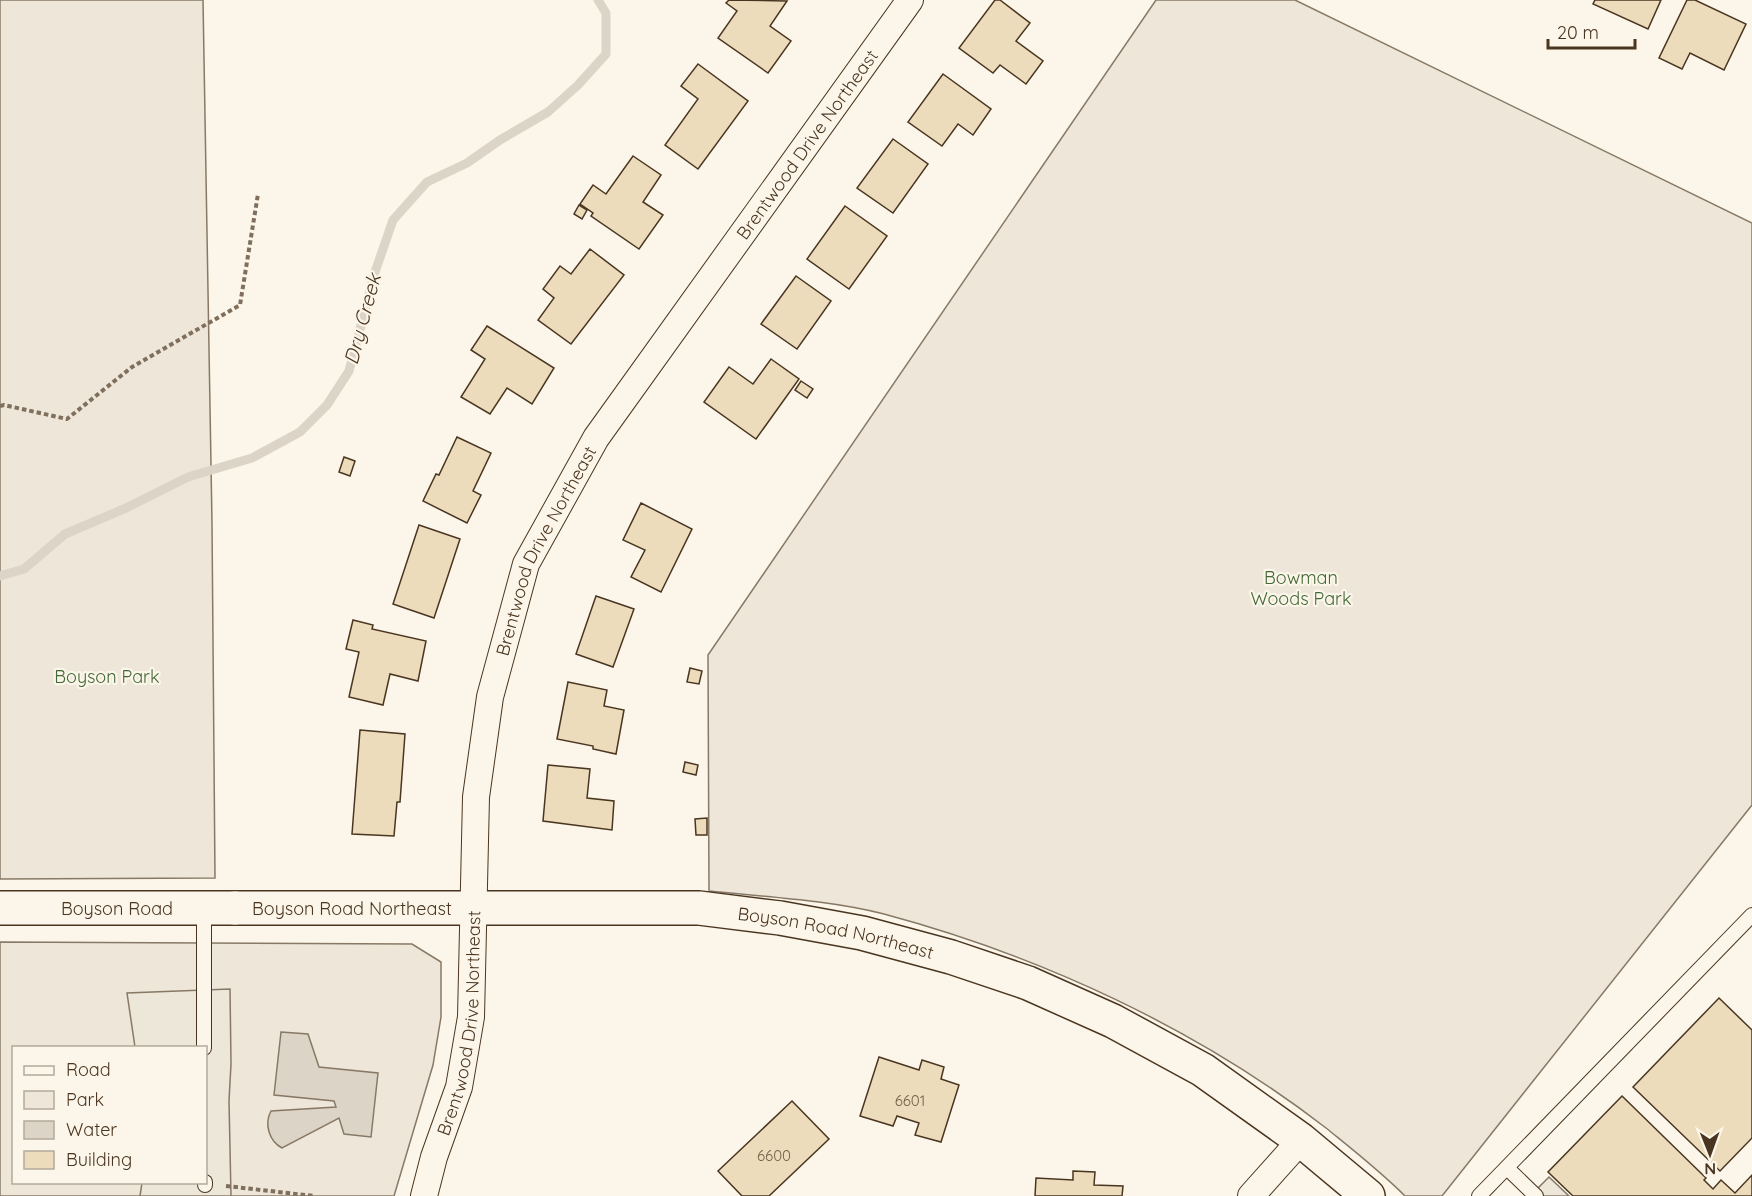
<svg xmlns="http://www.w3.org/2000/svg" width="1752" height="1196" viewBox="0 0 1752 1196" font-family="Quicksand,sans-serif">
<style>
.green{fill:#ede6d9;stroke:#887966;stroke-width:1.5;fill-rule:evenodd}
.parking{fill:#ede7d9;stroke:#887966;stroke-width:1.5}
.water{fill:#dcd4c6;stroke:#887966;stroke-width:1.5}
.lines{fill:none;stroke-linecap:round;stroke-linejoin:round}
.stream{stroke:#dcd4c6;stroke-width:9}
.building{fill:#ecdcbc;stroke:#4a3520;stroke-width:1.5}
.service-casing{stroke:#4a3520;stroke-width:16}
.minor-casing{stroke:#4a3520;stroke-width:28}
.tertiary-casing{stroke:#4a3520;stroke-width:36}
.secondary-casing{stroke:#4a3520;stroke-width:36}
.path{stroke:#7f6f5c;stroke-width:4;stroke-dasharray:4.5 3;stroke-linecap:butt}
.service{stroke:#fbf6e9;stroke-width:14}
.minor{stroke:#fbf6e9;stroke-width:26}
.tertiary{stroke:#fbf6e9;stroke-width:33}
.secondary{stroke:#fbf6e9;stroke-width:33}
.labels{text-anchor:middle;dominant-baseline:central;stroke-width:4.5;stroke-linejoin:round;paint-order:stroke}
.number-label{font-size:15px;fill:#725f47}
.street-label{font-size:18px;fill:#4a3520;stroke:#fbf6e9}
.park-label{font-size:18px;fill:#436837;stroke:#fbf6e9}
.water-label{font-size:20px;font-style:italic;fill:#4a3520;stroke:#fbf6e9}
</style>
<rect width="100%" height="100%" fill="#fbf6e9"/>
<g class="green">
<path d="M0,0h203l9,523 3,355 -215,1z"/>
<path d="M1156,0h139l457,223v582l-310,391h-37c-25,-25 -52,-46 -79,-68 -128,-99 -285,-172 -442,-214 -56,-14 -117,-17 -175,-23l-1,-236z"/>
<path d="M0,942l412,2 29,18v55l-8,48 -39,131h-394zM14,1048h192v134h-192z"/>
</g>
<g class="parking">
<path d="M230,989l1,75 -2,37 2,95h-91l2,-13 64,-1v-134l-71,-1 -8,-54z"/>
<path d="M1549,1177l20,19h-39z"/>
</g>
<path class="water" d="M281,1032l27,2 11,33 59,6 -7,64 -27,-3 -5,-16 -57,30c-13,-7 -18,-24 -11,-37l65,-4 -2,-6 -60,-6z"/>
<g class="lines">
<path class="stream" d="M0,576l24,-7 41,-35 61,-26 62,-31 64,-19 48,-26 27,-27 22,-34 26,-99 18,-52 34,-38 40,-19 33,-23 48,-28 30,-27 28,-31v-41l-8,-13"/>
</g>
<g class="building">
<path d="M729,0l58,1 -17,25 21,15 -23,32 -50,-35 19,-27 -11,-8z"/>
<path d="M995,0h5l30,23 -14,18 27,20 -17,23 -26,-19 -7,8 -34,-25z"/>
<path d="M1595,0h66l-13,29 -55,-25z"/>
<path d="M1687,0h8l51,24 -22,46 -34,-17 -8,16 -23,-11z"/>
<path d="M698,64l50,37 -50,68 -33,-24 33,-46 -17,-13z"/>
<path d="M943,74l48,35 -18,26 -15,-11 -16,22 -34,-24z"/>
<path d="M893,139l35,25 -35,49 -36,-25z"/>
<path d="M633,156l28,19 -18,27 20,13 -24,34 -48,-33 2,-3 -13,-9 13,-19 13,9z"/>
<path d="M579,205l8,5 -5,9 -8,-5z"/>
<path d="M845,206l42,30 -38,53 -42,-30z"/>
<path d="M590,249l34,26 -53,69 -33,-24 16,-22 -11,-9 17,-23 11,8z"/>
<path d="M796,276l35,25 -34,48 -36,-25z"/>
<path d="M487,326l67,42 -22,36 -25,-16 -17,26 -29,-17 24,-38 -14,-9z"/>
<path d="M771,359l28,20 -43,60 -52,-37 25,-35 24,17z"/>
<path d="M801,381l12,8 -6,9 -12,-8z"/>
<path d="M457,437l34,16 -18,38 8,4 -14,28 -44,-22 13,-27 3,1z"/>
<path d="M344,457l11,4 -5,15 -11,-4z"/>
<path d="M641,503l51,26 -31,63 -30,-15 14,-27 -22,-10z"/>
<path d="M419,525l41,14 -26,79 -41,-14z"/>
<path d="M596,596l38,13 -21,58 -37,-13z"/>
<path d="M353,620l20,5 -1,4 54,12 -8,40 -28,-7 -7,31 -34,-8 10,-45 -13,-3z"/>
<path d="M690,668l12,3 -3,13 -12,-2z"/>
<path d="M568,682l39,8 -3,16 20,4 -8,44 -23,-5v-3l-36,-7z"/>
<path d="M360,730l45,4 -5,68h-3l-3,34 -42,-2z"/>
<path d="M685,762l13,3 -2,10 -13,-3z"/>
<path d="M548,765l42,4 -3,29 27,3 -2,29 -69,-9z"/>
<path d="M707,818v17h-11l-1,-16z"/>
<path d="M1719,998l33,32v108l-32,33 -87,-84z"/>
<path d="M879,1057l40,13 3,-10 22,7 -3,12 18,6 -18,57 -26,-7 4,-12 -22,-7 -4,10 -33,-10z"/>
<path d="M1622,1096l84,82 -2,2 9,9 8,-9 14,13 17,-18v21h-179l-25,-24z"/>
<path d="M792,1101l37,38 -60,57h-27l-24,-25z"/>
<path d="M1073,1171l22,1 -1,13 29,1 -1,10h-87l1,-18 37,2z"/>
</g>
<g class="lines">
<g class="service-casing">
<g id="service">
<path d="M204,908v140"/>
<path d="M1507,1168l29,28"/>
<path d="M205,1182v3"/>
<path d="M1479,1196l273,-281"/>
</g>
</g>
<g class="minor-casing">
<g id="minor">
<path id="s1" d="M424,1196l10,-39 25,-70 12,-70 5,-220 14,-100 36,-133 70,-126 314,-438"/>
<path d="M1251,1196l50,-56"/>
</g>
</g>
<g class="tertiary-casing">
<g id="tertiary">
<path id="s2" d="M0,908h235"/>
</g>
</g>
<g class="secondary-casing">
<g id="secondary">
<path id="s3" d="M235,908h464l81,10 82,15 89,24 77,26 85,38 90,49 98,70 67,56"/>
</g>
</g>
<g class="path">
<path d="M0,406l4,-1 63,14 65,-52 108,-62 18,-111"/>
<path d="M226,1186l88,10"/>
</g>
<use href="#service" class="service"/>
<use href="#minor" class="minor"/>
<use href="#tertiary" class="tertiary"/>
<use href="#secondary" class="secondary"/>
</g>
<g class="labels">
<g class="number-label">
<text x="910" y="1100">6601</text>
<text x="774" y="1155">6600</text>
</g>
<g class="street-label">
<text stroke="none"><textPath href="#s1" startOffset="1150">Brentwood Drive Northeast</textPath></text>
<text stroke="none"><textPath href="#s1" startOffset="664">Brentwood Drive Northeast</textPath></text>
<text stroke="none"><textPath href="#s2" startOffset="117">Boyson Road</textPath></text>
<text stroke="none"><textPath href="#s3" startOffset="117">Boyson Road Northeast</textPath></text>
<text stroke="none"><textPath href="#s3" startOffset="603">Boyson Road Northeast</textPath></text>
<text stroke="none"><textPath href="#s1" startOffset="178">Brentwood Drive Northeast</textPath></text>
</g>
<g class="park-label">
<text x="1301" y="577">Bowman<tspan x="1301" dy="21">Woods Park</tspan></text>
<text x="107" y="676">Boyson Park</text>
</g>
<g class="water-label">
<text transform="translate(362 319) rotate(-75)">Dry Creek</text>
</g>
</g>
<rect x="12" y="1046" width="195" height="138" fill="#fbf6e9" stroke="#b4a999" stroke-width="1.5"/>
<rect x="24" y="1066" width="30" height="9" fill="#fbf6e9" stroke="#b4a999" stroke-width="1.5"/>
<text x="66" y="1076" font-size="18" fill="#4a3520">Road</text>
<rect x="24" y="1091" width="30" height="18" fill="#ede6d9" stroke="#b4a999" stroke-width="1.5"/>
<text x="66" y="1106" font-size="18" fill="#4a3520">Park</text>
<rect x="24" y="1121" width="30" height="18" fill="#dcd4c6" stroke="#b4a999" stroke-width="1.5"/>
<text x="66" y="1136" font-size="18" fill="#4a3520">Water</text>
<rect x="24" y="1151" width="30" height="18" fill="#ecdcbc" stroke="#b4a999" stroke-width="1.5"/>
<text x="66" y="1166" font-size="18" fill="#4a3520">Building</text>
<g transform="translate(1710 1154) rotate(179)" stroke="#fbf6e9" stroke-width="4.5" paint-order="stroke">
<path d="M0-4.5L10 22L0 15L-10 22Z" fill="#4a3520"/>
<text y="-9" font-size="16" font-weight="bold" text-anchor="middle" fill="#4a3520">N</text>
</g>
<path d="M1548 39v9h87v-9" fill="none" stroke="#4a3520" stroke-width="3"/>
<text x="1557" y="39" font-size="18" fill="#4a3520" stroke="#fbf6e9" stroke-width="4.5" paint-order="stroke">20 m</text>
</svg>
